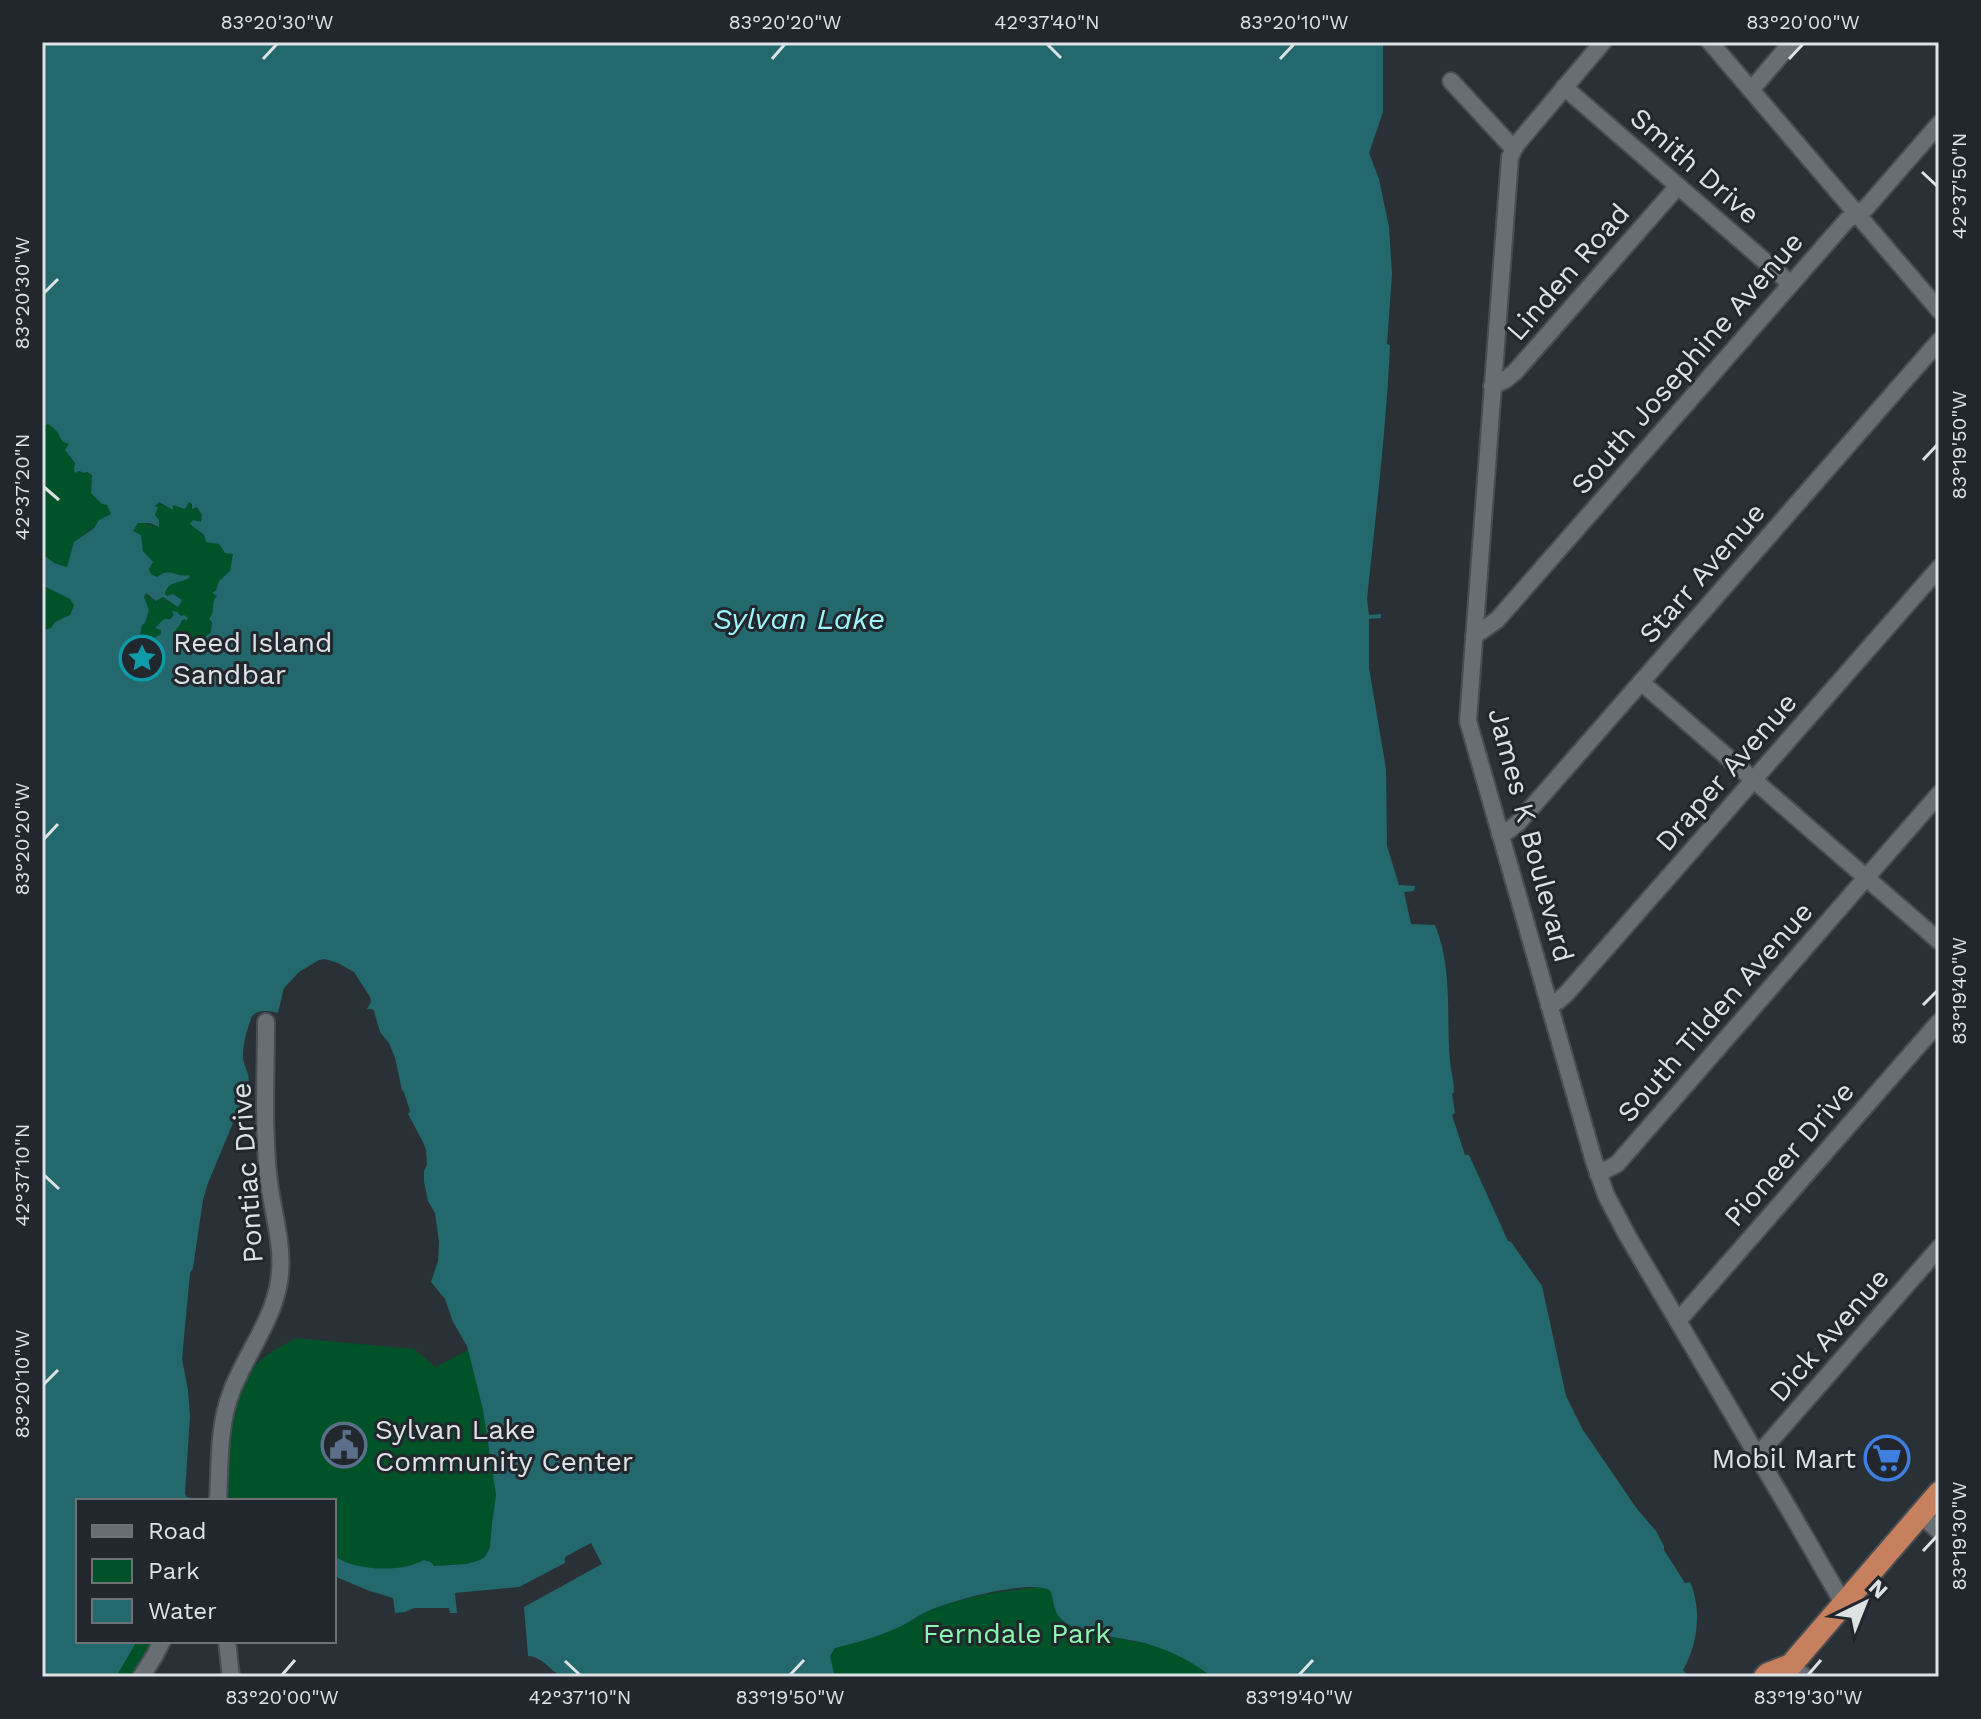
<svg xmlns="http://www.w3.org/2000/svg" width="1981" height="1719" viewBox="0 0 1981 1719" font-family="'Work Sans',sans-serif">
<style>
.green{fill:#005228}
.water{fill:#23686c;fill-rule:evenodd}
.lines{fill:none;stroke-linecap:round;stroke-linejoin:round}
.minor-casing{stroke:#484d52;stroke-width:20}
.highway-casing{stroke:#484d52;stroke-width:26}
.minor{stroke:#676f75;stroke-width:16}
.highway{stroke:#c7805d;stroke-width:22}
.ticks{fill:none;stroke:#dde2e5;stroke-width:3}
.labels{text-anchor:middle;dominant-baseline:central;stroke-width:6;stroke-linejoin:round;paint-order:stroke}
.street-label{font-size:28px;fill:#dde2e5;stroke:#21272c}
.poi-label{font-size:28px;fill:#dde2e5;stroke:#21272c;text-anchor:start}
.park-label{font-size:28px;fill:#8bf7ae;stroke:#21272c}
.water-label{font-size:30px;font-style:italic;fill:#9df6fb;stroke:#21272c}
.neatline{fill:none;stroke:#dde2e5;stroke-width:3}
.ticks-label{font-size:20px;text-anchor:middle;fill:#dde2e5}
</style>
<rect width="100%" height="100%" fill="#2a3136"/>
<g class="green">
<path d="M48,424l10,7 2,6 9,7 -3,7 9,12v10c6,-3 11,-2 17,2l-1,18 11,11 5,1 4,9 -37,28 -6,25 -12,-3 -14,-10v-127z"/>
<path d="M189,501l5,8 3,-2 5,8 -1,8 -8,-3 -2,4 13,11 2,7 14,2 7,10 4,-2 3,5 -3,14 -12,10 -3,9 -4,3 5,3 -6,21v15c-9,11 -23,4 -34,2l-2,-3 5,-10 5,-2v2l3,-2 -15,-7 1,3c-5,5 -13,8 -19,13l6,2v4l-7,4 -14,-2 2,-11 3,-2 4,-13 -5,-12 2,-6 3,5 7,4 7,-4 6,5h12l-1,-4 -7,-4 -6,2 -2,-2c1,-9 12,-14 21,-18l-20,-4 -9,5 -6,-3 -2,-5 4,-7 -9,-9 -4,-13 -7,-9 5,-8c8,-1 14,4 21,3l-4,-11v-9l4,-4 3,3 2,-2 1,4 3,-1 5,4v-5l2,-1 10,5z"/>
<path d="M42,585l28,14 4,6 -4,10 -15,7 -4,6 -7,2 -2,5z"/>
<path d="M296,1338l118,11 22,18 32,-17 15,60 12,73 1,12 -4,28 -2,24 -5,10 -5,3 -14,4 -33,2 -9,-6c-25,13 -67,12 -90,-4v-55h-99l-3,-2 -10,2c4,-41 1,-99 29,-131 12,-15 29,-23 45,-32z"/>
<path d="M1043,1587l7,3c4,10 3,21 11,29 17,17 67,19 90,26 21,6 44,17 60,32h-376l-5,-19 5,-10c20,-5 41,-11 60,-19 13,-6 25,-15 38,-20 36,-13 72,-19 110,-22z"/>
<path d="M137,1641h36l-20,36h-37z"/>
</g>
<path class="water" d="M42,42h1341v70l-14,41 10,26 10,48 3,47 -5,70 3,1c-4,86 -14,168 -23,254l2,16 12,-1v4l-12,1v49l17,101 1,77 12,39 16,1 -1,5 -10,1 7,32 24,1c18,44 11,91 15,136 1,11 4,20 4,31l-2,2 3,19 -3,2 13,40h4l39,86 3,1 31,44 24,110 17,34 54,79 19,22 8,15v4l21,33 5,-1c12,27 8,62 -7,88l6,7h-478c-16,-15 -39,-25 -60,-32 -24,-8 -72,-9 -90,-26 -8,-8 -7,-19 -11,-29 -21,-11 -99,11 -122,21 -11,5 -21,13 -33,18 -19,8 -39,14 -60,19l-5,8 5,21h-272c-13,-6 -21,-21 -35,-21l-4,-49 78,-43 -11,-21 -26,14v6l-46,24 -64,6 2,20h-7l-1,-5h-35l-9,4 -10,1 -2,-15 -26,-8 -33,-14v-20c22,15 67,17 90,4l7,2 3,4 32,-2 14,-4 5,-3 5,-10 2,-24 4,-28 -13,-85 -16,-64 -14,-24 -8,-23 -14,-17 7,-21 1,-19 -4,-29 -7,-12 -4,-19v-11l3,-6 -1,-15 -3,-8 -15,-28 2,-3 -6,-19 -2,-2 -7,-32 -6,-15 -9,-11 -6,-21 -2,-2h-5l4,-7 -1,-5 -16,-25 -16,-9 -13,-4 -6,1 -20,12 -15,16 -6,25c-9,-2 -19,-4 -26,3 -4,11 -9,26 -9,39 0,14 8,15 5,32l-40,96 -5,17 -10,68 -3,5 -8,86 6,31 2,26 -5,78 2,3 18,4h-127v140h59l-21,36h-74v-1042l2,-5 7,-2 4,-6 15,-7 4,-10 -4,-6 -28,-14v-31l14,10 11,3 7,-25 20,-14 5,-8 12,-6 -4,-9 -5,-1 -11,-11 1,-18 -5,-3 -3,1 -5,-2 -4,2 -1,-3 1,-7 -10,-13 4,-6 -6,-2c-5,-8 -6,-13 -15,-18l-6,3zM159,502l14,8v-5l12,4 4,-7 3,2v5l5,-2 5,8 -1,7 -8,-2 -3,4 14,11 2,7 13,2 6,9 8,1 -3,17 -11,10 -3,9 -4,3 5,3c-7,6 -1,16 -8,23l3,3 -1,10c-9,11 -22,4 -34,2l-2,-3 6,-8v-2l4,-2 1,3 2,-4 -4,-3 -3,1 -4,-4 -5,-1 2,4 -4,4h-6l-9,9 6,2v4l-7,4 -14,-3 2,-10 3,-2 4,-13 -5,-13 2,-4 10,8 7,-4 15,10 4,-7 -9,-6 -6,2 -2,-2c3,-14 16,-10 25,-17l-1,-2c-14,3 -18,-9 -32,2l-6,-3 -2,-5 4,-7 -10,-11 -2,-16 -8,-4 5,-8h12l9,4v-7l-4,-5 3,-8 -3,-1z"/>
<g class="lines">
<g class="minor-casing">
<g id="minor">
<path d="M1603,42l-87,103 -6,12 -42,564 126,440 12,34 21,40 166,281 50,87"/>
<path d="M1710,42l229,268"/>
<path d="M1451,81l62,67"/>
<path d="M1564,87l227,197"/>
<path d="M1751,90l41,-48"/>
<path d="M1492,386l13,-6 10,-8 163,-186"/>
<path d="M1474,636l23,-16 350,-400 19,-12 73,-84"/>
<path d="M1641,682l298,259"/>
<path d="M1500,834l9,-4 9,-7 421,-482"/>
<path d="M1549,1005l9,-4 9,-8 372,-425"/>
<path d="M1598,1174l19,-10 322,-370"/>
<path d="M1678,1321l261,-299"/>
<path d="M1758,1455l181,-207"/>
<path d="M218,1501c2,-36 0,-74 13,-108 14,-38 41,-70 48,-111 6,-38 -8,-72 -11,-109 -5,-50 -2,-101 -2,-151"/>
<path d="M1920,1515l19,16"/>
<path d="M227,1641l4,36"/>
<path d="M1791,1665l14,12"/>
<path d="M141,1677l14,-22 7,-14"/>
</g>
</g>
<g class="highway-casing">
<path id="highway" d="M1765,1677l3,-3 23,-9 148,-172"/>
</g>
<use href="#minor" class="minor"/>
<use href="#highway" class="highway"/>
</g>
<path class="ticks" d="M1047,44l14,14M263,59l14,-15M772,59l13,-15M1280,59l14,-15M1789,59l14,-15M1922,172l15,14M44,293l14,-14M1923,460l14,-15M44,487l15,13M44,839l14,-15M1923,1005l14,-14M44,1175l15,14M44,1384l14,-14M1923,1551l14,-15M565,1661l15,14M282,1675l13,-15M790,1675l14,-15M1299,1675l14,-15M1808,1675l13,-15"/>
<defs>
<g id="sight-ring" transform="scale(2.3)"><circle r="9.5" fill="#21272c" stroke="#0f9aa8" stroke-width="1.5"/><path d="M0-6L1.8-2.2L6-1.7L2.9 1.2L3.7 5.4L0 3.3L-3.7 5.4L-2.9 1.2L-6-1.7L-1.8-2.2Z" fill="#0f9aa8"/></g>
<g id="civic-ring" transform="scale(2.3)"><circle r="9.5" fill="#21272c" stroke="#5c6f8a" stroke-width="1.5"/><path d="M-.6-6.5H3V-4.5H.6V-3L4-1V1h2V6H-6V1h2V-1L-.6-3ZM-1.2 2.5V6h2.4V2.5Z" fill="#5c6f8a"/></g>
<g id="supermarket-ring" transform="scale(2.3)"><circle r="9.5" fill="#21272c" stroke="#3f7fe0" stroke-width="1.5"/><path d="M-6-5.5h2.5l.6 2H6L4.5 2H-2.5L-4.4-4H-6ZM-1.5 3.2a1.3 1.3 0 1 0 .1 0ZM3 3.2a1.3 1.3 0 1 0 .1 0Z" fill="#3f7fe0"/></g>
</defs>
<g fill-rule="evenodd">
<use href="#sight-ring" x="142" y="658"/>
<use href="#civic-ring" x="344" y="1445"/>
<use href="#supermarket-ring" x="1887" y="1458"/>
</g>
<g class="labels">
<g class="street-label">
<text transform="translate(1695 166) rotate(41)">Smith Drive</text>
<text transform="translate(1568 272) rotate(-49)">Linden Road</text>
<text transform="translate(1687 363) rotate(-49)">South Josephine Avenue</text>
<text transform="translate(1702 573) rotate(-49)">Starr Avenue</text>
<text transform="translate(1726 772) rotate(-49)">Draper Avenue</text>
<text transform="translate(1531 835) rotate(75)">James K Boulevard</text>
<text transform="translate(1715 1012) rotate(-49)">South Tilden Avenue</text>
<text transform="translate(1789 1154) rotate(-49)">Pioneer Drive</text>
<text transform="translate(247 1173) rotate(-94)">Pontiac Drive</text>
<text transform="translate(1829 1335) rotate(-49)">Dick Avenue</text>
</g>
<g class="poi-label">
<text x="173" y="642">Reed Island<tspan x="173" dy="32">Sandbar</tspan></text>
<text x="375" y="1429">Sylvan Lake<tspan x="375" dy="32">Community Center</tspan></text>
<text x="1856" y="1458" text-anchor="end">Mobil Mart</text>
</g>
<g class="park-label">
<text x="1017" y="1633">Ferndale Park</text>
</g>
<g class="water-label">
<text x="799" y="618">Sylvan Lake</text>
</g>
</g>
<rect width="1981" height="1719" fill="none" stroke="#21272c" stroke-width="88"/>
<rect x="76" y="1499" width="260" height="144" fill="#21272c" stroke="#6c7276" stroke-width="2"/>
<rect x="92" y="1525" width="40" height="12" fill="#676f75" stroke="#6c7276" stroke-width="2"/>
<text x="148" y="1539" font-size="24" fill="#dde2e5">Road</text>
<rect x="92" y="1559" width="40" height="24" fill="#005228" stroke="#6c7276" stroke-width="2"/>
<text x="148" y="1579" font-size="24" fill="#dde2e5">Park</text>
<rect x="92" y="1599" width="40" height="24" fill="#23686c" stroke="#6c7276" stroke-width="2"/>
<text x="148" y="1619" font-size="24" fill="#dde2e5">Water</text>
<g transform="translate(1865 1603) rotate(43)" stroke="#21272c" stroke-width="6" paint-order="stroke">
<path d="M0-6L14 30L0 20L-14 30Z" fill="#dde2e5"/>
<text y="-12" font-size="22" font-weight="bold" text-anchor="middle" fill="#dde2e5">N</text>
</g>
<rect x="44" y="44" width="1893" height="1631" class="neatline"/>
<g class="ticks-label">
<text x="277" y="29">83°20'30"W</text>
<text x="785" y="29">83°20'20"W</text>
<text x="1047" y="29">42°37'40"N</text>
<text x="1294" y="29">83°20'10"W</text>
<text x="1803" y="29">83°20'00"W</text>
<text transform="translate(1959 186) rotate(-90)" y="7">42°37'50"N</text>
<text transform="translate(22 293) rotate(-90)" y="7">83°20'30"W</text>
<text transform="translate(1959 445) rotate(-90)" y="7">83°19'50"W</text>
<text transform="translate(22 487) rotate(-90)" y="7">42°37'20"N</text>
<text transform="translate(22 839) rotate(-90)" y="7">83°20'20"W</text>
<text transform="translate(1959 991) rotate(-90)" y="7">83°19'40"W</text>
<text transform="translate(22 1175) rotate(-90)" y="7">42°37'10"N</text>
<text transform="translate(22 1384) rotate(-90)" y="7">83°20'10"W</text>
<text transform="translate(1959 1536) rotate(-90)" y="7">83°19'30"W</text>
<text x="282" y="1704">83°20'00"W</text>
<text x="580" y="1704">42°37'10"N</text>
<text x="790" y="1704">83°19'50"W</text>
<text x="1299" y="1704">83°19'40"W</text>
<text x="1808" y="1704">83°19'30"W</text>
</g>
</svg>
